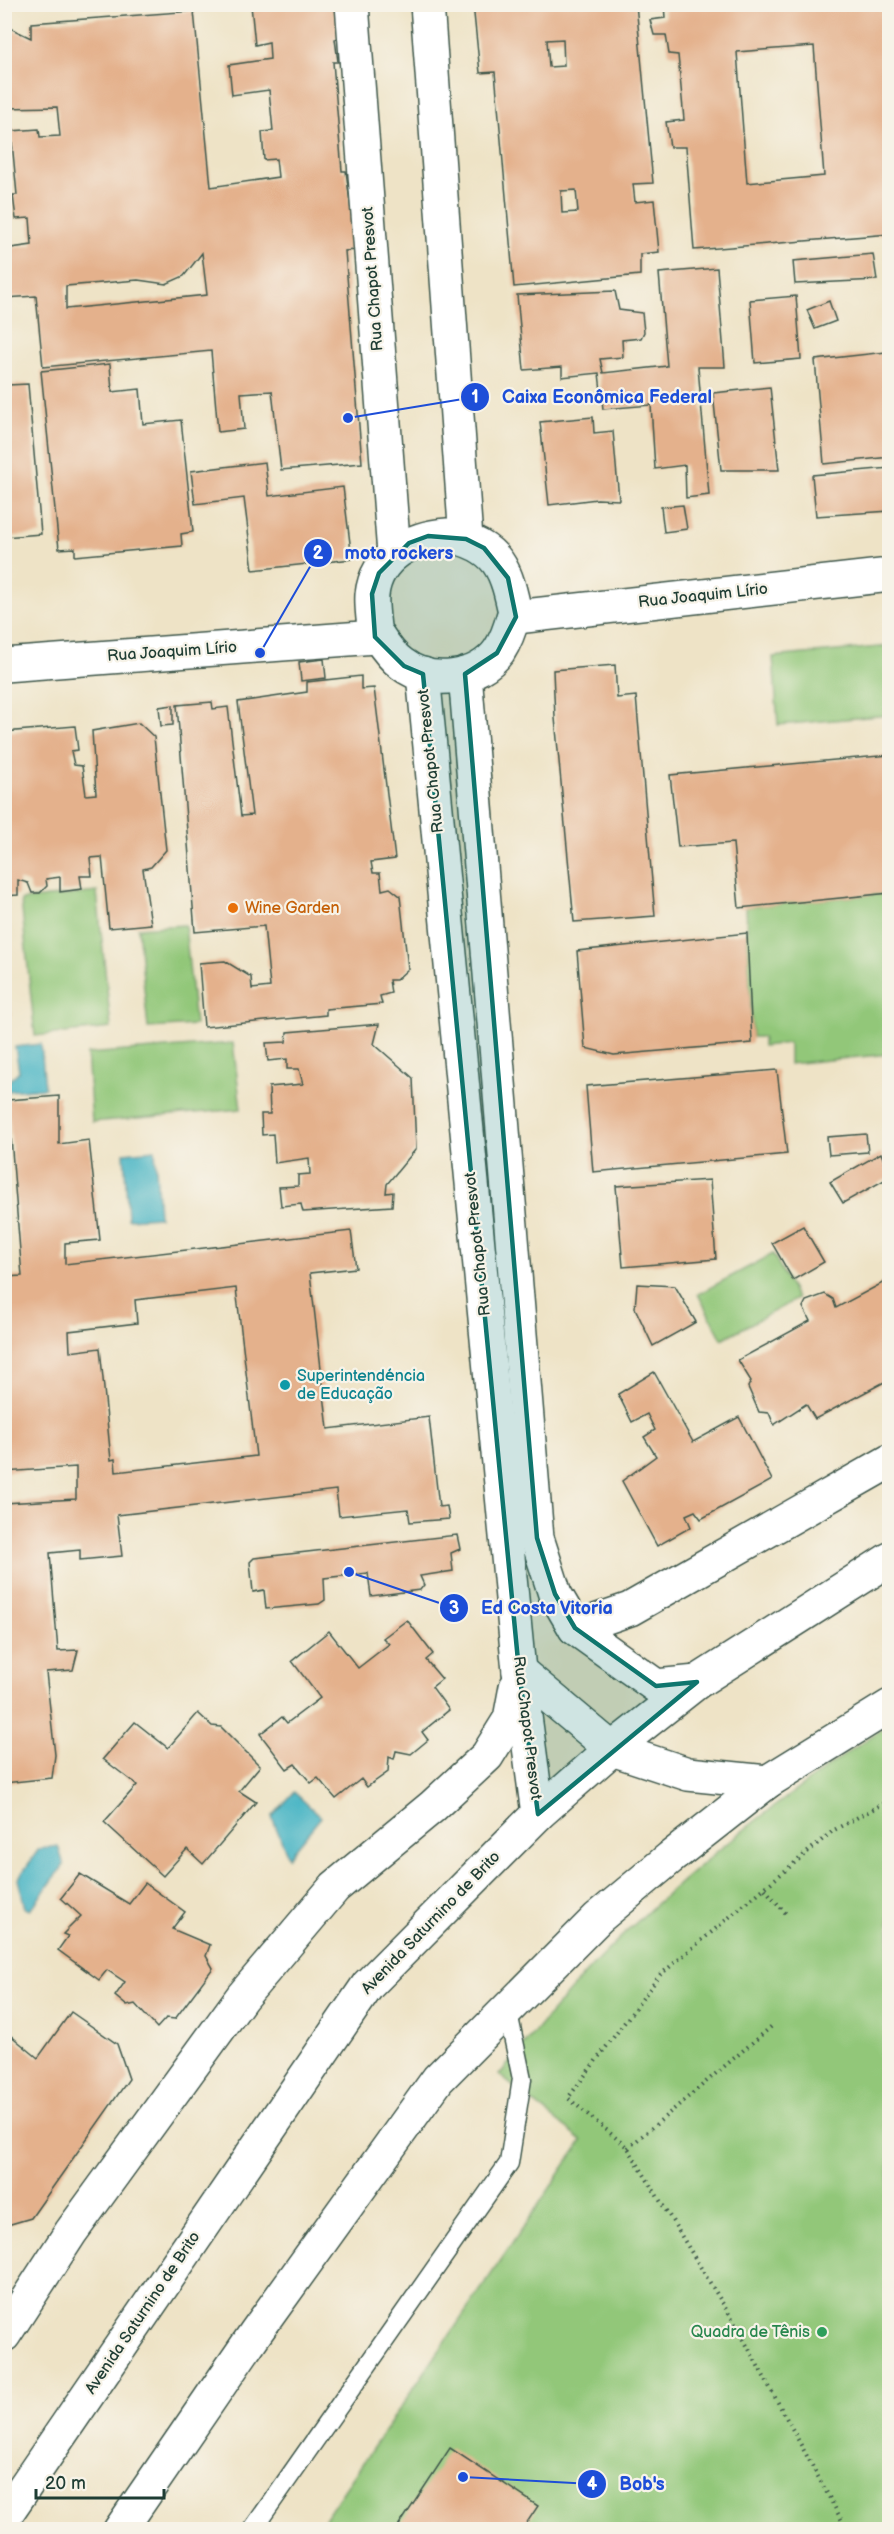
<svg xmlns="http://www.w3.org/2000/svg" width="894" height="2534" viewBox="0 0 894 2534" font-family="'Balsamiq Sans',sans-serif">
<style>
.green{fill:#92c779;stroke:#588256;stroke-width:1.5}
.water{fill:#49b5c5;stroke:#34797c;stroke-width:1.5}
.building{fill:#e4b18c;fill-rule:evenodd}
.lines{fill:none;stroke-linecap:round;stroke-linejoin:round}
.lane-casing{stroke:#3e564a;stroke-width:21}
.street-casing{stroke:#3e564a;stroke-width:36}
.secondary-casing{stroke:#3e564a;stroke-width:36}
.path{stroke:#3e564a;stroke-width:4;stroke-dasharray:1.5 4.5;stroke-linecap:butt}
.lane{stroke:#fff;stroke-width:18}
.street{stroke:#fff;stroke-width:33}
.secondary{stroke:#fff;stroke-width:33}
.marked{fill:#0f766e;fill-opacity:0.2;stroke:#0f766e;stroke-width:4.5;stroke-linejoin:round}
.food-dot{fill:#e8710a;stroke:#f7f3e8;stroke-width:2}
.culture-dot{fill:#0f9aa8;stroke:#f7f3e8;stroke-width:2}
.leisure-dot{fill:#2e9e5b;stroke:#f7f3e8;stroke-width:2}
.labels{text-anchor:middle;dominant-baseline:central;stroke-width:4.5;stroke-linejoin:round;paint-order:stroke}
.street-label{font-size:16px;fill:#1f3d34;stroke:#f7f3e8}
.food-label{font-size:16px;fill:#c56008;stroke:#f7f3e8;text-anchor:start}
.culture-label{font-size:16px;fill:#0d838f;stroke:#f7f3e8;text-anchor:start}
.leisure-label{font-size:16px;fill:#27864d;stroke:#f7f3e8;text-anchor:end}
.leader{fill:none;stroke:#1d4ed8;stroke-width:2}
.callout-dot{fill:#1d4ed8;stroke:#f7f3e8;stroke-width:2}
.mark-label{font-size:18px;text-anchor:middle;font-weight:bold;fill:#fff}
.callout-label{font-size:18px;text-anchor:middle;font-weight:bold;fill:#1d4ed8;stroke:#f7f3e8;stroke-width:4.5;stroke-linejoin:round;paint-order:stroke}
</style>
<rect width="100%" height="100%" fill="#f7f3e8"/>
<filter id="ink" filterUnits="userSpaceOnUse"><feTurbulence type="fractalNoise" baseFrequency=".0167" numOctaves="2"/><feDisplacementMap in="SourceGraphic" scale="12" xChannelSelector="R" yChannelSelector="G"/><feConvolveMatrix kernelMatrix="1 2 1 2 8 2 1 2 1" color-interpolation-filters="sRGB"/></filter>
<filter id="wash" filterUnits="userSpaceOnUse"><feTurbulence type="fractalNoise" baseFrequency=".008" numOctaves="4" result="noise"/><feDisplacementMap in="SourceGraphic" scale="24" xChannelSelector="R" yChannelSelector="G"/><feGaussianBlur stdDeviation="1.35" result="paint"/><feColorMatrix in="noise" values="0 0 0 0 0 0 0 0 0 0 0 0 0 0 0 0 0 1.4 0 .05"/><feComposite in="paint" operator="in"/></filter>
<g filter="url(#wash)">
<rect width="100%" height="100%" fill="#eee3c6"/>
<g class="green">
<path d="M889,646v69l-111,10 -5,-68z"/>
<path d="M97,892l14,136 -76,8 -14,-136z"/>
<path d="M889,893v161l-100,10v-21l-26,3v-9h-11l-6,-130z"/>
<path d="M185,925l10,100 -47,3 -10,-100z"/>
<path d="M233,1043l8,66 -149,13 -5,-68z"/>
<path d="M773,1254l24,45 -75,40 -24,-45z"/>
<path d="M889,1724v805l-572,1 265,-389 -83,-66c33,-39 65,-80 101,-117 87,-89 187,-164 289,-234z"/>
</g>
<g class="water">
<path d="M41,1044l4,44 -39,3 -1,-6 14,-14 -4,-24z"/>
<path d="M155,1150l4,67 -31,2 -4,-66z"/>
<path d="M294,1792l27,25 -33,40 -16,-40z"/>
<path d="M58,1846l6,19 -34,45 -5,-2 -7,-29 21,-30z"/>
</g>
<g id="blocks">
<g class="building">
<path d="M340,4l3,33 -8,2 3,23h-5l9,109h4l10,79 -11,1 17,212 -81,7 -9,-79 -31,2 3,36 -26,3 -7,-81 -168,16 -7,-71 -32,2v-49l28,-4 -2,-27 -14,1 -3,-24h4l-6,-64 28,-2 1,8 20,-1 -3,-29 -52,1 -1,-78 6,-2 21,10v-15l163,-12 17,176 67,-10 -2,-18 -12,1 -2,-28 11,-1 -4,-41 -37,5 -3,-30 41,-6 -1,-17 -14,3 -4,-40zM202,253l5,42 -141,14v-23l72,-6 28,4 18,-8z"/>
<path d="M473,4h163l17,179 -20,1 2,18 19,-2 5,52 -19,2v21l-126,12 -19,-215 -15,1zM563,39l1,27 -15,1 -2,-27zM576,190l2,22 -16,1 -1,-22z"/>
<path d="M664,4h226v230l-196,16 -8,-103h-16l-4,-25 18,-2 -6,-65 -9,-1 -3,-19h-12l-4,-15 15,-2zM814,46l10,130 -77,7 -10,-131z"/>
<path d="M873,254l4,26 -82,4 -2,-23z"/>
<path d="M717,268l8,99h-27l11,128 -23,3 -1,-33 -30,4 -4,-64 -48,4 -4,-36 -37,4v-10l-38,3 -7,-75 98,-4 4,19 23,3 2,19 -3,6 -19,2 1,17 -23,2 3,14 64,-7 -8,-93z"/>
<path d="M796,296l5,63 -46,4 -5,-63z"/>
<path d="M829,301l7,20 -21,8 -8,-19z"/>
<path d="M886,352l4,36v69l-66,7 -9,-104z"/>
<path d="M110,364l2,28 28,-3 3,35 38,-4 12,112 -12,2 1,12 -107,10v-8l-16,1 -18,-178z"/>
<path d="M5,373l3,12 20,-1 13,150 -37,3z"/>
<path d="M770,387l9,83h-58l-8,-77z"/>
<path d="M593,417l1,16 19,-2 6,69 -22,-1 -48,6 -9,-83z"/>
<path d="M265,462l4,34 74,-9 9,72 -99,11 -9,-72 -49,6 -4,-33z"/>
<path d="M890,468v43l-74,5 -4,-41z"/>
<path d="M683,505l4,24 -23,3 -3,-25z"/>
<path d="M324,659l2,19 -25,3 -2,-19z"/>
<path d="M615,665l2,33 19,-2 19,220 -81,6 -19,-204 -2,-48z"/>
<path d="M361,676v13l13,-1 21,171 -24,3 2,11h7l2,17 8,-2 10,8 8,73 -12,11h-7l2,13 -11,3 2,8 -56,5v6l-122,12 -5,-64 26,-2 26,16 1,12 18,-2 -6,-61 -69,6 -18,-227 35,-3 1,7 15,-2 13,109 11,-1 -14,-113 69,-10v-10z"/>
<path d="M173,705v20l-12,1 -2,-19z"/>
<path d="M139,723l15,14 12,113 -15,17 -8,2 8,55 -42,4 -7,-71 -12,1 2,18h-12l2,13 -22,3v-15l-14,2 1,7 -7,7h-8l-4,-10 -10,-3v15l-14,1v-164l71,-6 3,24 -7,1 3,14 8,1 4,29 10,-1 -4,-63z"/>
<path d="M890,755v138l-151,15 -6,-65 -55,4 -8,-72z"/>
<path d="M747,933l5,110 -138,12 -29,-7 -8,-97z"/>
<path d="M4,961l7,55h-7z"/>
<path d="M379,1024l-5,20 39,34 3,71 -29,35 -1,9 7,-1 -1,14 -89,6 -2,-8 -20,2 -2,-19 19,-1v-11l12,-1 -1,-16 -34,5 -2,-29 -11,1 -1,-21h9l-1,-27 34,-3 -4,-15h-12v-10l-19,2 -2,-18 20,-1 1,-10z"/>
<path d="M777,1070l10,84 -194,18 -7,-86z"/>
<path d="M59,1096v48l30,-4 11,100 -35,3v21l286,-33 5,37 -46,5 18,156 101,-12 10,90 8,-1 2,13 -39,3 -2,-13 -69,7 -3,-26 -219,25 5,41 -42,4v-10l-30,3 8,98 20,-1 -5,20 -27,2 9,83 -3,23 -48,5v-280l72,-4v-32l-72,5v-195l18,-1 -14,-176zM236,1288l20,168 -140,16 -1,-13 -4,1 -11,-112 -30,4 -1,-21 68,-8 -2,-23z"/>
<path d="M866,1134l2,18 -39,3 -2,-18z"/>
<path d="M881,1153l9,24 -47,26 -13,-21z"/>
<path d="M710,1180l6,79 -93,8 -7,-81z"/>
<path d="M803,1226l21,36 -31,18 -21,-37z"/>
<path d="M890,1279v100l-75,40 -9,-15 -32,21 -5,-12 -10,-1 -11,-25 3,-6 -13,-21 72,-39 -7,-14 3,-6 19,-7 8,5 3,9z"/>
<path d="M637,1284l38,2 21,36 -43,24 -18,-38z"/>
<path d="M654,1372l39,70 46,-25 33,63 -71,39 -6,-8 -9,4 5,12 -34,19 -35,-65 34,-25 -12,-19 11,-7 -8,-16 -15,8 -14,-28z"/>
<path d="M457,1535l3,14 -9,4 2,18 -33,5 4,9 -4,5 -49,6 -3,-23 -44,5 1,22 -6,4 -53,5 -2,-19 -11,2 -3,-30 4,-4z"/>
<path d="M407,1620l26,34 -7,6 16,19 -10,8 17,23 -27,22 6,8 -17,14 -15,-3 -2,8 -5,-2 -1,15 -21,15 -6,-8 -25,20 -18,-21 -7,5 -16,-19 -8,5 -27,-35 22,-17 5,6 33,-25 -28,-37 37,-30 29,37 31,-24 -6,-6z"/>
<path d="M198,1713l14,13 9,1 39,39 -21,25 17,11 -53,62 -16,-15 -24,27 -59,-54 33,-37 -34,-26 32,-37 33,26z"/>
<path d="M80,1874l49,30 16,-21 40,29 -13,17 38,16 -4,11 7,12 -38,51 -9,-1 -9,10 -22,-24 -8,2 -12,-10 10,-14 -18,-12 -8,10 -41,-30 10,-14 -5,-2 18,-18 -20,-18z"/>
<path d="M71,2012l46,32 12,35 -98,139 -27,8v-196l34,28z"/>
<path d="M450,2448l88,58 -16,24h-126z"/>
</g>
</g>
</g>
<g filter="url(#ink)">
<use href="#blocks" fill-opacity="0" stroke="#3e564a" stroke-width="1.5"/>
<g class="lines">
<g class="lane-casing">
<path id="lane" d="M252,2530l257,-367 13,-84 -15,-71"/>
</g>
<g class="street-casing">
<g id="street">
<path d="M352,4l42,550"/>
<path d="M427,4l39,535"/>
<path d="M447,535c53,11 59,34 69,82h-3c-3,12 -7,23 -14,34 -21,29 -69,35 -97,13 -10,-7 -17,-17 -24,-28l-3,1c-1,-13 -4,-29 -3,-42 4,-39 41,-58 75,-60z"/>
<path d="M516,617l374,-42"/>
<path d="M4,665l371,-28"/>
<path d="M423,674l96,997 19,143"/>
<path d="M465,674l72,864 18,56 20,34 81,58 41,-4"/>
<path d="M575,1628l55,-19 260,-148"/>
<path d="M4,2335l67,-103 171,-235 93,-110 97,-80 55,-51 23,-37 6,-32"/>
</g>
</g>
<g class="secondary-casing">
<g id="secondary">
<path d="M519,1671l93,78 76,25 79,8"/>
<path d="M4,2517l364,-532 170,-171 74,-65 85,-67 193,-123"/>
<path d="M120,2530l136,-198 182,-253 160,-161 72,-60 97,-76 123,-76"/>
</g>
</g>
<g class="path">
<path d="M765,1889l23,27"/>
<path d="M628,2148l144,-122"/>
<path d="M847,2530l-110,-203 -109,-179 -60,-50 92,-123 174,-145 56,-30"/>
</g>
<use href="#lane" class="lane"/>
<use href="#street" class="street"/>
<use href="#secondary" class="secondary"/>
</g>
</g>
<path class="marked" d="M428,536l38,3 18,9 24,30 8,39 -19,36 -32,21 72,864 18,56 20,34 81,58 41,-4 -159,132 -19,-143 -96,-997 -19,-8 -29,-29 -3,-43 7,-21 30,-30z"/>
<circle class="food-dot" cx="233" cy="908" r="6"/>
<circle class="culture-dot" cx="285" cy="1385" r="6"/>
<circle class="leisure-dot" cx="822" cy="2332" r="6"/>
<g class="labels">
<g class="street-label">
<text transform="translate(373 279) rotate(-94)">Rua Chapot Presvot</text>
<text transform="translate(703 596) rotate(-6)">Rua Joaquim Lírio</text>
<text transform="translate(172 652) rotate(-4)">Rua Joaquim Lírio</text>
<text transform="translate(431 761) rotate(-96)">Rua Chapot Presvot</text>
<text transform="translate(478 1244) rotate(-96)">Rua Chapot Presvot</text>
<text transform="translate(527 1728) rotate(83)">Rua Chapot Presvot</text>
<text transform="translate(431 1923) rotate(-46)">Avenida Saturnino de Brito</text>
<text transform="translate(143 2313) rotate(-56)">Avenida Saturnino de Brito</text>
</g>
<g class="food-label">
<text x="245" y="908">Wine Garden</text>
</g>
<g class="culture-label">
<text x="297" y="1376">Superintendéncia<tspan x="297" dy="18">de Educação</tspan></text>
</g>
<g class="leisure-label">
<text x="810" y="2332">Quadra de Tênis</text>
</g>
</g>
<path class="leader" d="M348 418L475 397M260 653L318 553M349 1572L454 1608M463 2477L592 2484"/>
<g class="callout-dot">
<circle cx="348" cy="418" r="6"/>
<circle cx="260" cy="653" r="6"/>
<circle cx="349" cy="1572" r="6"/>
<circle cx="463" cy="2477" r="6"/>
<circle cx="475" cy="397" r="15"/>
<circle cx="318" cy="553" r="15"/>
<circle cx="454" cy="1608" r="15"/>
<circle cx="592" cy="2484" r="15"/>
</g>
<g class="mark-label">
<text x="475" y="403">1</text>
<text x="318" y="559">2</text>
<text x="454" y="1614">3</text>
<text x="592" y="2490">4</text>
</g>
<g class="callout-label">
<text x="607" y="403">Caixa Econômica Federal</text>
<text x="399" y="559">moto rockers</text>
<text x="547" y="1614">Ed Costa Vitoria</text>
<text x="642" y="2490">Bob's</text>
</g>
<rect width="894" height="2534" fill="none" stroke="#f7f3e8" stroke-width="24"/>
<path d="M36 2489v9h128v-9" fill="none" stroke="#1f3d34" stroke-width="3"/>
<text x="45" y="2489" font-size="18" fill="#1f3d34" stroke="#f7f3e8" stroke-width="4.5" paint-order="stroke">20 m</text>
</svg>
